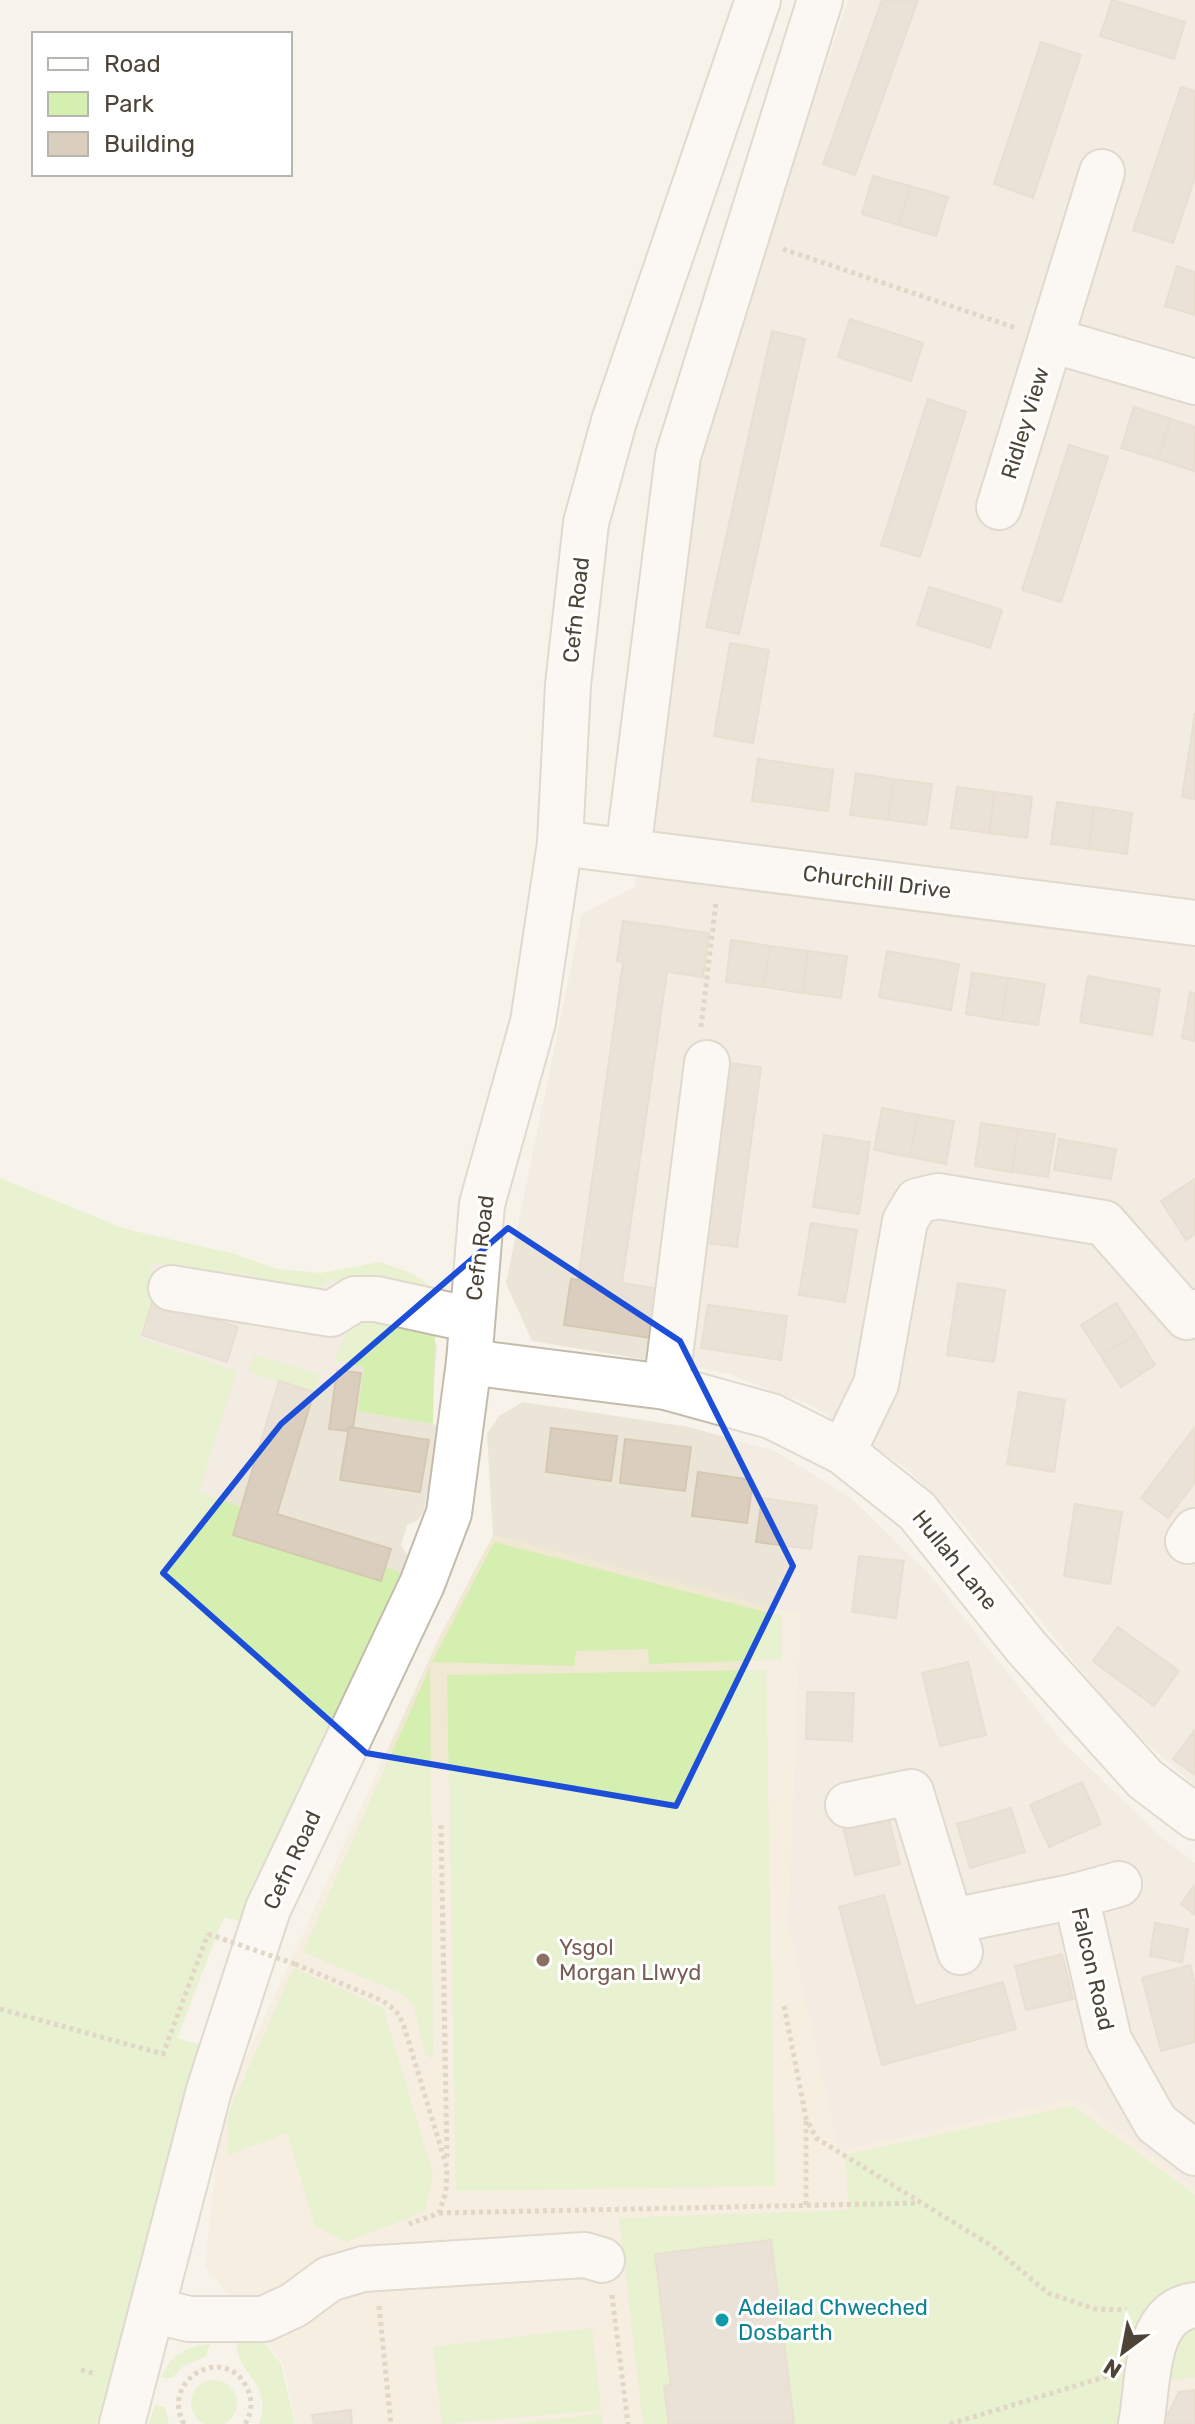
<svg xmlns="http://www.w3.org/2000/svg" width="1195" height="2424" viewBox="0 0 1195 2424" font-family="Rubik,sans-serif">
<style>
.residential{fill:#ebe5d8}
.education{fill:#f1e8d4}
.green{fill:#d4efb0}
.building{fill:#dacfbf;stroke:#d6c7b1;stroke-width:2}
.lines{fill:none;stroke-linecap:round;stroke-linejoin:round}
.minor-casing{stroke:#c4bbac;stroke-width:48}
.path{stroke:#c7b79c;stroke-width:5;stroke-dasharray:4 4;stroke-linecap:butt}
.minor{stroke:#fff;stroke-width:44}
.path-bridge{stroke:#c7b79c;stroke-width:5;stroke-dasharray:4 4;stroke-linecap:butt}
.marked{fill:none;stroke:#1d4ed8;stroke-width:6;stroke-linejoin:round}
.education-dot{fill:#8d6e63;stroke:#fff;stroke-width:3}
.culture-dot{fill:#0f9aa8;stroke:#fff;stroke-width:3}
.labels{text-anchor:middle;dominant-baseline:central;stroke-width:6;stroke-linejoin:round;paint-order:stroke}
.street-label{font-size:22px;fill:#4d4437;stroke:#fff}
.education-label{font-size:22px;fill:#785e54;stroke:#fff;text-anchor:start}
.culture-label{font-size:22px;fill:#0d838f;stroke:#fff;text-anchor:start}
</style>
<rect width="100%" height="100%" fill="#f7f3eb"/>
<g class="residential">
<path d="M848,0h347v1786l-72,-64 -167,-205 -49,-48 -94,-63 -87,-33 -194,-32 -26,-58 76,-369 53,-27 27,-137 33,-295z"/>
<path d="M143,1251l133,18 142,30 19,47 -5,58 1,20 5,2 2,11 -17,76 -5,7 -11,5 -6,20 7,11 -1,9 -36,47 -338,-135z"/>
<path d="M523,1402l166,25 86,24 75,46 78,76 134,168 99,96 34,26v325l-119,-90 -237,53 -51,-227 12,-308 -307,-81 -6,-101 12,-18z"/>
</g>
<path class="education" d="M493,1535l308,80 -13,309 51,227 237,-53 119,90v236h-899l-13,-61 -78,-97 16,-154 217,-472z"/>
<g class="green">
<path d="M0,1178l125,51 110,25 41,15 45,4 59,-11 31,11 26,17 -19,9 -88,-19 -10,8 -9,17 -65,-8 5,-22 -101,-12 3,37 -14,39 97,32 -37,121 42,15 -8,28 152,32 14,5 3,13 -102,218 -61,118 -15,-4 -47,121 30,9 -110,377h-97z"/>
<path d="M371,1311l64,23 -2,90 -75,-13 6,-44 -29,-6c8,-23 14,-38 36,-50z"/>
<path d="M254,1355l66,20 -6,17 -65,-20z"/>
<path d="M494,1542l288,74v44l-133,4 -1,-15 -72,2 -2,15 -142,-4z"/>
<path d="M430,1667l3,392 -8,-5 -11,-47 -11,-13 -100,-42z"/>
<path d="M766,1670l9,516 -319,5 -9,-516z"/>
<path d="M294,1968l89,40 50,166 -8,37 -79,31 -31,-16 -28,-93 -59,22v-41z"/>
<path d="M1073,2106l122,89v182l-58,8 -8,39h-486l-24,-206 230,-8 -4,-55z"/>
<path d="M592,2328l9,82 -159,14 -9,-77z"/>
<path d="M260,2337l21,27 14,60h-36c16,-41 -25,-51 -22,-82z"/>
<path d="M210,2344l-4,12 -24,11 -10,11h-11c9,-23 25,-32 49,-34z"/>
<circle cx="214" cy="2403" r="23"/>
<path d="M155,2405l10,2 4,17h-20z"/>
<path d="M601,2414l2,10h-91z"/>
</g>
<g class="building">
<path d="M882,0h36l-63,175 -32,-11z"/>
<path d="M1112,0l73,22 -11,37 -74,-23z"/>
<path d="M1041,42l40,13 -48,143 -39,-14z"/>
<path d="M1181,87l14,4v86l-22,66 -40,-13z"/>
<path d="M873,176l37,10 -11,39 -37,-11z"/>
<path d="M910,186l38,11 -12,39 -37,-11z"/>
<path d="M1177,266l18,6v43l-30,-9z"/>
<path d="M850,319l73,24 -12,38 -73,-24z"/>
<path d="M772,331l33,8 -66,295 -33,-7z"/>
<path d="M928,399l38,13 -46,145 -39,-12z"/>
<path d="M1134,407l37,12 -13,40 -37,-11z"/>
<path d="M1171,419l24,8 -1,44 -36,-12z"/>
<path d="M1069,445l39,12 -47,145 -39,-12z"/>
<path d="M929,587l73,23 -12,38 -73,-23z"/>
<path d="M730,643l39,7 -16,93 -39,-7z"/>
<path d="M1195,713v86l-13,-2z"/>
<path d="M758,759l75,11 -5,41 -76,-10z"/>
<path d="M856,773l38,6 -6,41 -38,-5z"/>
<path d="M894,779l38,5 -6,41 -38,-5z"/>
<path d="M957,787l38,5 -6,41 -38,-5z"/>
<path d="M995,792l37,5 -5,41 -38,-5z"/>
<path d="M1057,802l37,5 -5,42 -38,-5z"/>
<path d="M1094,807l38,6 -5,41 -38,-5z"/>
<path d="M623,921l86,12 -6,44 -36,-5 -45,311 37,6 -7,49 -88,-13 7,-46 7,1 45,-318 -6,-1z"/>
<path d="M731,940l39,6 -6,41 -38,-5z"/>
<path d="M770,946l38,5 -5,42 -39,-6z"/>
<path d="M808,951l39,5 -6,42 -38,-5z"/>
<path d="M887,951l72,13 -8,46 -72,-13z"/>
<path d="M972,973l36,5 -6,42 -36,-6z"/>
<path d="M1088,976l72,13 -8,46 -72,-13z"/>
<path d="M1008,978l37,6 -7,41 -36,-5z"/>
<path d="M1190,992l5,1v48l-13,-3z"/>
<path d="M729,1063l32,4 -24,180 -32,-4z"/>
<path d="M882,1108l36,7 -8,42 -36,-7z"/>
<path d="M918,1115l36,6 -8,43 -36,-7z"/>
<path d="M981,1123l37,6 -6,43 -37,-6z"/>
<path d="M1018,1129l37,5 -7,43 -36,-5z"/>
<path d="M824,1135l46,7 -11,72 -46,-7z"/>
<path d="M1059,1139l57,10 -5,30 -57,-9z"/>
<path d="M1195,1179v55l-9,6 -25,-39z"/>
<path d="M811,1223l46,7 -12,72 -46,-7z"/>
<path d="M958,1283l47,7 -11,72 -47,-7z"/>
<path d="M153,1300l85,27 -11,35 -85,-27z"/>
<path d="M1116,1303l20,31 -35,22 -20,-31z"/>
<path d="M708,1305l79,11 -6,44 -80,-12z"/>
<path d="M1136,1334l19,31 -34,22 -20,-31z"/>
<path d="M337,1370l24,3 -8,55 -4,-1 -1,4 -19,-2z"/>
<path d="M279,1381l35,11 -37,122 114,35 -10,32 -148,-46z"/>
<path d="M1019,1392l46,8 -11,72 -47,-8z"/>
<path d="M349,1427l80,13 -9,52 -80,-12z"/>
<path d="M1195,1427v55l-27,36 -27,-20z"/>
<path d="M551,1428l66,8 -6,45 -65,-9z"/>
<path d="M625,1439l66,8 -6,44 -65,-8z"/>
<path d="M698,1472l55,8 -6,43 -55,-7z"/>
<path d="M762,1498l55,8 -6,43 -55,-7z"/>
<path d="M1075,1504l47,8 -12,72 -46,-8z"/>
<path d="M859,1556l45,5 -8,57 -44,-6z"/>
<path d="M1118,1627l61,44 -25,35 -61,-45z"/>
<path d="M968,1662l18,73 -46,11 -18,-73z"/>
<path d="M807,1692l47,1 -2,48 -46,-2z"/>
<path d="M1195,1730v45l-22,-16z"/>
<path d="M1082,1782l19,42 -52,23 -19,-42z"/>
<path d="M1011,1808l14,44 -55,16 -13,-44z"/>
<path d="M888,1816l12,48 -45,11 -12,-48z"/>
<path d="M1195,1885v30l-14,-11z"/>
<path d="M884,1895l31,111 88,-24 13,47 -134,36 -43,-158z"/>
<path d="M1155,1923l33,6 -6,33 -32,-6z"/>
<path d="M1062,1954l11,45 -47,11 -11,-44z"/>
<path d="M1190,1965l5,20v57l-34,9 -19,-73z"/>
<path d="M771,2240l23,184h-125l-5,-38 7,-1 -16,-131z"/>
<path d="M1195,2390v34h-32l16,-32z"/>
<path d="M351,2410l1,14h-38l-2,-9z"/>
</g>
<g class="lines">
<g class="minor-casing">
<g id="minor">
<path d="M1051,340l144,42"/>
<path d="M999,507l103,-335"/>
<path d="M560,843l635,80"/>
<path d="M628,851l50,-395 142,-456"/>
<path d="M171,1288l160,26 24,-15h21l96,21"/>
<path d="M469,1362l197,25 105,29 72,36 74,59 109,136 119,132 50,38"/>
<path d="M666,1387l41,-324"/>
<path d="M843,1452l33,-68 29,-163 12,-20 21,-5 166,27 83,94 8,-5"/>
<path d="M1188,1541l7,-10"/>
<path d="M848,1805l63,-13 49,160"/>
<path d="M1119,1884l-43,12 33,144 47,83 39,30"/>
<path d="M952,1921l124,-25"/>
<path d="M152,2310l37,9h75l30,-14 35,-26 34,-10 222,-14 17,5"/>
<path d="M122,2424l87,-334 59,-181 154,-325 27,-71 20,-151 13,-158 51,-182 27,-179 8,-158 18,-162 28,-102 144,-421"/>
<path d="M1141,2424c8,-39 2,-112 54,-119"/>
</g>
</g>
<g class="path">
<path d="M783,249l233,79"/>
<path d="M701,1027l15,-125"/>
<path d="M441,1825l6,335"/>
<path d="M295,1964l88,37 13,10 7,12 44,145 -1,24 -7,21 -30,11"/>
<path d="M784,2006l22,112 10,20 176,108 56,47 47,16 32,1"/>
<path d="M0,2009l163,45 45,-120"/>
<path d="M806,2205v-86"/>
<path d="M439,2213l479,-10"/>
<path d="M612,2295l16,129"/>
<path d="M379,2306l12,118"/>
<path d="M81,2370l15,4"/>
<path d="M184,2424c-25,-44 41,-82 63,-36 6,12 5,25 -2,36"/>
<path d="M950,2424l158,-48"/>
</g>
<use href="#minor" class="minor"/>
<path class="path-bridge" d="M208,1934l87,30"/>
</g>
<path d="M0 0H1195V2424H0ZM508,1228l172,113 113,225 -117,240 -310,-53 -203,-180 118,-149z" fill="#f7f3eb" fill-opacity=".55" fill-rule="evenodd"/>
<path class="marked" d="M508,1228l172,113 113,225 -117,240 -310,-53 -203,-180 118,-149z"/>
<circle class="education-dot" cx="543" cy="1960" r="8"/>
<circle class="culture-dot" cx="722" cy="2320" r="8"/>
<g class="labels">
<g class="street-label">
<text transform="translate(1025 423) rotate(-73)">Ridley View</text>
<text transform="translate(576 610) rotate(-84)">Cefn Road</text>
<text transform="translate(877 882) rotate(7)">Churchill Drive</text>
<text transform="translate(480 1248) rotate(-83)">Cefn Road</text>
<text transform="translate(955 1560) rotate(51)">Hullah Lane</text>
<text transform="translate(292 1860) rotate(-65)">Cefn Road</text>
<text transform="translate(1093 1969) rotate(77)">Falcon Road</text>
</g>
<g class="education-label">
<text x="559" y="1947">Ysgol<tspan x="559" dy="25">Morgan Llwyd</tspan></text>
</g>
<g class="culture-label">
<text x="738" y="2307">Adeilad Chweched<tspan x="738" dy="25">Dosbarth</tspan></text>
</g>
</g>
<rect x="32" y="32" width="260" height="144" fill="#ffffff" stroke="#b8b4af" stroke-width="2"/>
<rect x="48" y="58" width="40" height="12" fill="#ffffff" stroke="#b8b4af" stroke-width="2"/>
<text x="104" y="72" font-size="24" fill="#4d4437">Road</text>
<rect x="48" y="92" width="40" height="24" fill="#d4efb0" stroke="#b8b4af" stroke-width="2"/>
<text x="104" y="112" font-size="24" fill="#4d4437">Park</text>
<rect x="48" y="132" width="40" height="24" fill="#dacfbf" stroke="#b8b4af" stroke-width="2"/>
<text x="104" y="152" font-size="24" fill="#4d4437">Building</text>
<g transform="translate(1123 2352) rotate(212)" stroke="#ffffff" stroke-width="6" paint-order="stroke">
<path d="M0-6L14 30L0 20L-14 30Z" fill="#4d4437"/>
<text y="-12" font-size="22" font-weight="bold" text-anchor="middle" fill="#4d4437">N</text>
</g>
</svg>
